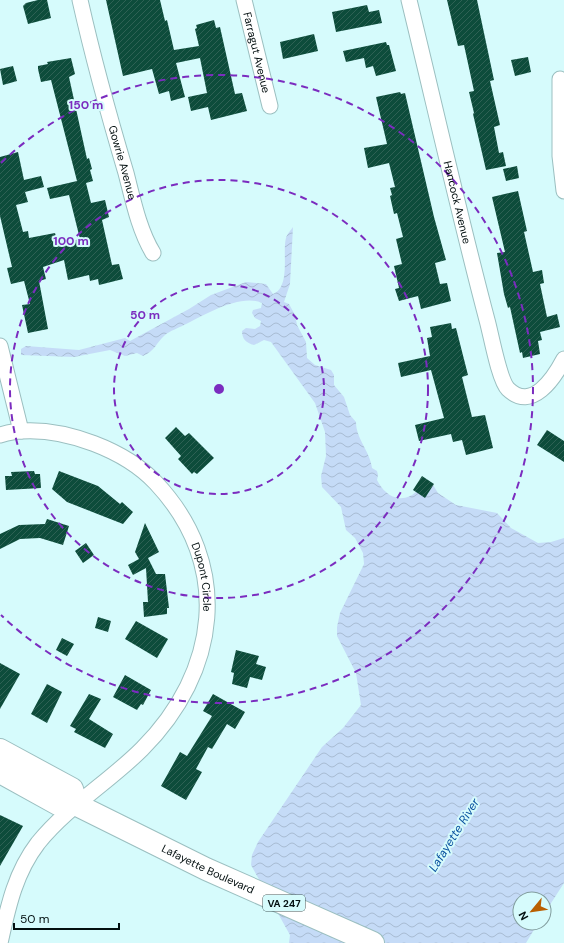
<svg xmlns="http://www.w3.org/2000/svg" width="564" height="943" viewBox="0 0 564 943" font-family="'DM Sans',sans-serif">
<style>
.water{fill:url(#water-waves)}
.building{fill:url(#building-hatch)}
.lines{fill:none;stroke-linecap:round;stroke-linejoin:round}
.street-casing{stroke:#9bbfc0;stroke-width:17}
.primary-casing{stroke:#9bbfc0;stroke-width:24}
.street{stroke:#fff;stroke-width:15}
.primary{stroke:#fff;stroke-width:22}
.ring{fill:none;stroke:#7b2cbf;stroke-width:2;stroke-dasharray:7 5}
.labels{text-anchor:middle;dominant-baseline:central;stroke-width:4;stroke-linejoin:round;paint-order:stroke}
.shield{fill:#d6fbfc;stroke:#425657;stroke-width:1}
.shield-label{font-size:10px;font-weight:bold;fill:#030f10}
.street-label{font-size:11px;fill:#030f10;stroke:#d6fbfc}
.water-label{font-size:12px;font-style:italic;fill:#08519f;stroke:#d6fbfc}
.centre{fill:#7b2cbf;stroke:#d6fbfc;stroke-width:2}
.ring-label{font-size:12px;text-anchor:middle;font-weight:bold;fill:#7b2cbf;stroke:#d6fbfc;stroke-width:4;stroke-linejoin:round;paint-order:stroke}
</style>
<defs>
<pattern id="water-waves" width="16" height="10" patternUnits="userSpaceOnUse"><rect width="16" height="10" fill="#c5dbf7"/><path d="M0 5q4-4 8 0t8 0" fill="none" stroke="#a8bbd3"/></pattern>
<pattern id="building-hatch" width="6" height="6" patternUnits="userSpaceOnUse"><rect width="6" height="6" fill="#0d4c3b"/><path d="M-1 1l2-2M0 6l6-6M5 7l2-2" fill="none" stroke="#2e6154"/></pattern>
</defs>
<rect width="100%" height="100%" fill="#d6fbfc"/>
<path class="water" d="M293,227l-3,57 -6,18 5,2 6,11 2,10 9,17 1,16 8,7 16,5 3,5v10l10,12 6,18 6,7c0,17 14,29 16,46l5,3 1,4 -1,5c6,12 18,23 33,16 3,-1 5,-4 8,-5 4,-3 10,-4 15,-6l5,8 18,12 41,8 14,15 27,15 13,-1 13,-4v345l-20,31v-15h-24v24h18l-12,20h-237l1,-8 -39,-70 1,-10 6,-13 64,-95 21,-19 18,-23 -5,-32 -19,-37v-9l3,-14 24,-49 -1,-11 -8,-15 -9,-8 -5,-23 -19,-20 -1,-11 5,-20 -1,-24 -10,-29 -44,-61 -7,-2 -10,5c-8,-2 -12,-6 -12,-14l4,-3 9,1 5,-3 1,-5 -6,-3 -3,-5 1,-3 8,-2 1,-5c-21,-10 -58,12 -78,22 -6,3 -14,6 -19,10 -9,8 -10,16 -22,21l-6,-3 -12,3 -15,-6 -36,7 -53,-2v-6l5,-3 53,4 46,-12 5,3 59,-32 22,-14 35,-13 20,2 7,10c18,-7 9,-42 13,-56 1,-4 5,-8 7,-11z"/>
<g class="building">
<path d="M38,0h9l4,18 -23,6 -5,-18 3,-3z"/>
<path d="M106,0h54l5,21 2,-1 7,30 25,-4 -4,-17 2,-1 -1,-3 18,-5 2,8 4,-1 15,67 7,-1 5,18 -36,9 -3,-13 -17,4 -3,-14 19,-4 -7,-35 -24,5 9,34 -14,4 -2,-10 -10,3 -7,-25 -29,7z"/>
<path d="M447,0h30l17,80 -4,1 10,44 -6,2 5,26 4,-1 3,14 -20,4 -13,-56 1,-1 -5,-21 5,-1 -10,-46 -6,1z"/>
<path d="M367,5l2,7 10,-2 3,13 -46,9 -4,-20z"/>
<path d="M314,34l4,17 -35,8 -3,-17z"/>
<path d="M386,42l1,3h2l7,26 -20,5 -3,-10 -7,2 -2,-10 -18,4 -3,-11z"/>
<path d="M528,57l3,15 -16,4 -4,-16z"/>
<path d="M71,58l4,16 -6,3 18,82 2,-1 3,11 -2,1 3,11 -7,2 5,20 14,-3 4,17 -7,3 10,45 7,-1 4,15 -24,6 -1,-6 -8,2 -1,-6 -21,5 -4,-20 -21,7 3,12 -7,2 9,48 -20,4 -6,-28 8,-1 -6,-23 -13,3 -4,-16 5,-1 -12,-51v-59l18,-5 6,28 17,-4 3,11 -19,5 3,10 -12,3 7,27 5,-1 1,7 26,-5 3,11 22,-5 -11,-44 -19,4 -3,-11 30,-7 -26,-101 -10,2 -3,-13v-3l10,-2 -1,-2z"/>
<path d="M13,66l4,15 -14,4 -3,-16z"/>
<path d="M400,92l1,2 4,-1 29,124 12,43 -11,3 5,21 7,-1 4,18 -30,8 -3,-13 -19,5 -4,-12 4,-1 -5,-22 8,-2 -6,-25 7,-2 -6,-24 -3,1 -4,-18 2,-1 -2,-7 5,-1 -6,-24 -21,5 -4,-20 23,-4 -11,-47z"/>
<path d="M517,166l2,12 -13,3 -3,-12z"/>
<path d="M518,191l9,40 -3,1 9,40 9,-2 2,13 -4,1 7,33 10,-3 3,13 -20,5 2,8 -4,1 2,13 -17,4 -1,-6 -2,1 -10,-46 -2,1 -4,-14 -7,-41 8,-1 -13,-55z"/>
<path d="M451,323l1,6 4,-1 12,47 -6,2 10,40 13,-2 8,33 -27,7 -4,-15 -9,2 -2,-8 -32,7 -4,-16 29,-7 -13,-48 -30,7 -3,-14 32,-7 -3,-18 5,-1 -2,-10z"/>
<path d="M176,427l9,9 4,-3 25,25 -17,16 -3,-2 -2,2 -14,-15 3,-3 -16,-18z"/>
<path d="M547,430l17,11v21l-27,-17z"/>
<path d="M34,471l1,3h5l1,14 -35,2 -1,-14h7l-1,-4z"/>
<path d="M59,471l39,15 22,18 2,-2 11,10 -10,12 -56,-22 -15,-13z"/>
<path d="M422,476l12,8 -9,14 -12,-8z"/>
<path d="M47,519l22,7 -6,19 -23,-7 -20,1 -20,10v-15l19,-9 26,-1z"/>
<path d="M145,523l14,29 -11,6 8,16h9l4,34h-2v6l-23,3 -1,-15h5l-2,-34 -13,7 -5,-10 11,-6 -4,-7z"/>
<path d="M86,543l8,12 -11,8 -8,-12z"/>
<path d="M98,617l13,4 -3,11 -13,-4z"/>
<path d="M136,621l32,18 -11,19 -32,-19z"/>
<path d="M62,638l12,6 -7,12 -11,-6z"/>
<path d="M236,650l23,6 -3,8 10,3 -4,13 -12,-3 -3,11 -15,-4 2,-11 -3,-1z"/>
<path d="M0,663l20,11 -20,35z"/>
<path d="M125,675l26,15 -8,15 -2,-1 -4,6 -24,-13z"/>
<path d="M47,684l15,8 -15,31 -16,-9z"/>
<path d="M89,694l12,5 -12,20 24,15 -8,14 -31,-16 2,-3 -6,-3z"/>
<path d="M213,694l32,18 -10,17 -8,-5 -15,25 -4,-2 -12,22 6,3 -16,28 -25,-14 19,-34 7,4 25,-40 -9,-5z"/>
<path d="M0,815l23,11 -23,40z"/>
</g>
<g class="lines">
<g class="street-casing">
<g id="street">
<path id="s1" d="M80,0c13,58 29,116 46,173 7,27 13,57 27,80"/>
<path id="s2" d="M244,0l26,106"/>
<path id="s3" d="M409,0c26,107 50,214 78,320 4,14 12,60 21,69 24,23 46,-11 56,-30"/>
<path d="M560,79v77l4,35"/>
<path d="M0,346l21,85"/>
<path id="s4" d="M0,435c7,-2 14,-4 21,-4 45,-3 104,19 135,52 77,82 63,189 -14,266 -33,33 -74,57 -104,94 -23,30 -30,64 -38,100"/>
</g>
</g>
<g class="primary-casing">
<g id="primary">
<path d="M0,750l72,39 5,16"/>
<path id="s5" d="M0,772l58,32 19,1 129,64 167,74"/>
</g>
</g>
<use href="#street" class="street"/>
<use href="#primary" class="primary"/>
</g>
<g class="ring">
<circle cx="219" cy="389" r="105"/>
<circle cx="219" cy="389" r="209"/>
<path d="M1 163A314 314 0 1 1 1 615"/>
</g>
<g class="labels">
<rect class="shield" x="263" y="895" width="42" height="16" rx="3"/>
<g class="shield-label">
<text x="284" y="903">VA 247</text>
</g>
<g class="street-label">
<text stroke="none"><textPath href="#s2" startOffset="54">Farragut Avenue</textPath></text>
<text stroke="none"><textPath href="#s1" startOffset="168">Gowrie Avenue</textPath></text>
<text stroke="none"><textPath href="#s3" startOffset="208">Hancock Avenue</textPath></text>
<text stroke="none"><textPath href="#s4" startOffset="277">Dupont Circle</textPath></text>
<text stroke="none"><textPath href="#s5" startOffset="231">Lafayette Boulevard</textPath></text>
</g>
<g class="water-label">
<text transform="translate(454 835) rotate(-58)">Lafayette River</text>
</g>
</g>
<circle cx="219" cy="389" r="6" class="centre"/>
<g class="ring-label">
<text x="86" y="109">150 m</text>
<text x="71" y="245">100 m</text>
<text x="145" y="319">50 m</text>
</g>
<g transform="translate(532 911) rotate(241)"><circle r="19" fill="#d6fbfc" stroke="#829d9e"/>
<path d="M0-3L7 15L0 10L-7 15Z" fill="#b95f00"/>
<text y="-6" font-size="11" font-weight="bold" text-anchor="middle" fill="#030f10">N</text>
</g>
<path d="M14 923v6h105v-6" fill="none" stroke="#030f10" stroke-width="2"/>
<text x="20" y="923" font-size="12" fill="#030f10" stroke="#d6fbfc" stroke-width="3" paint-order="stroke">50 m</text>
</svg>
